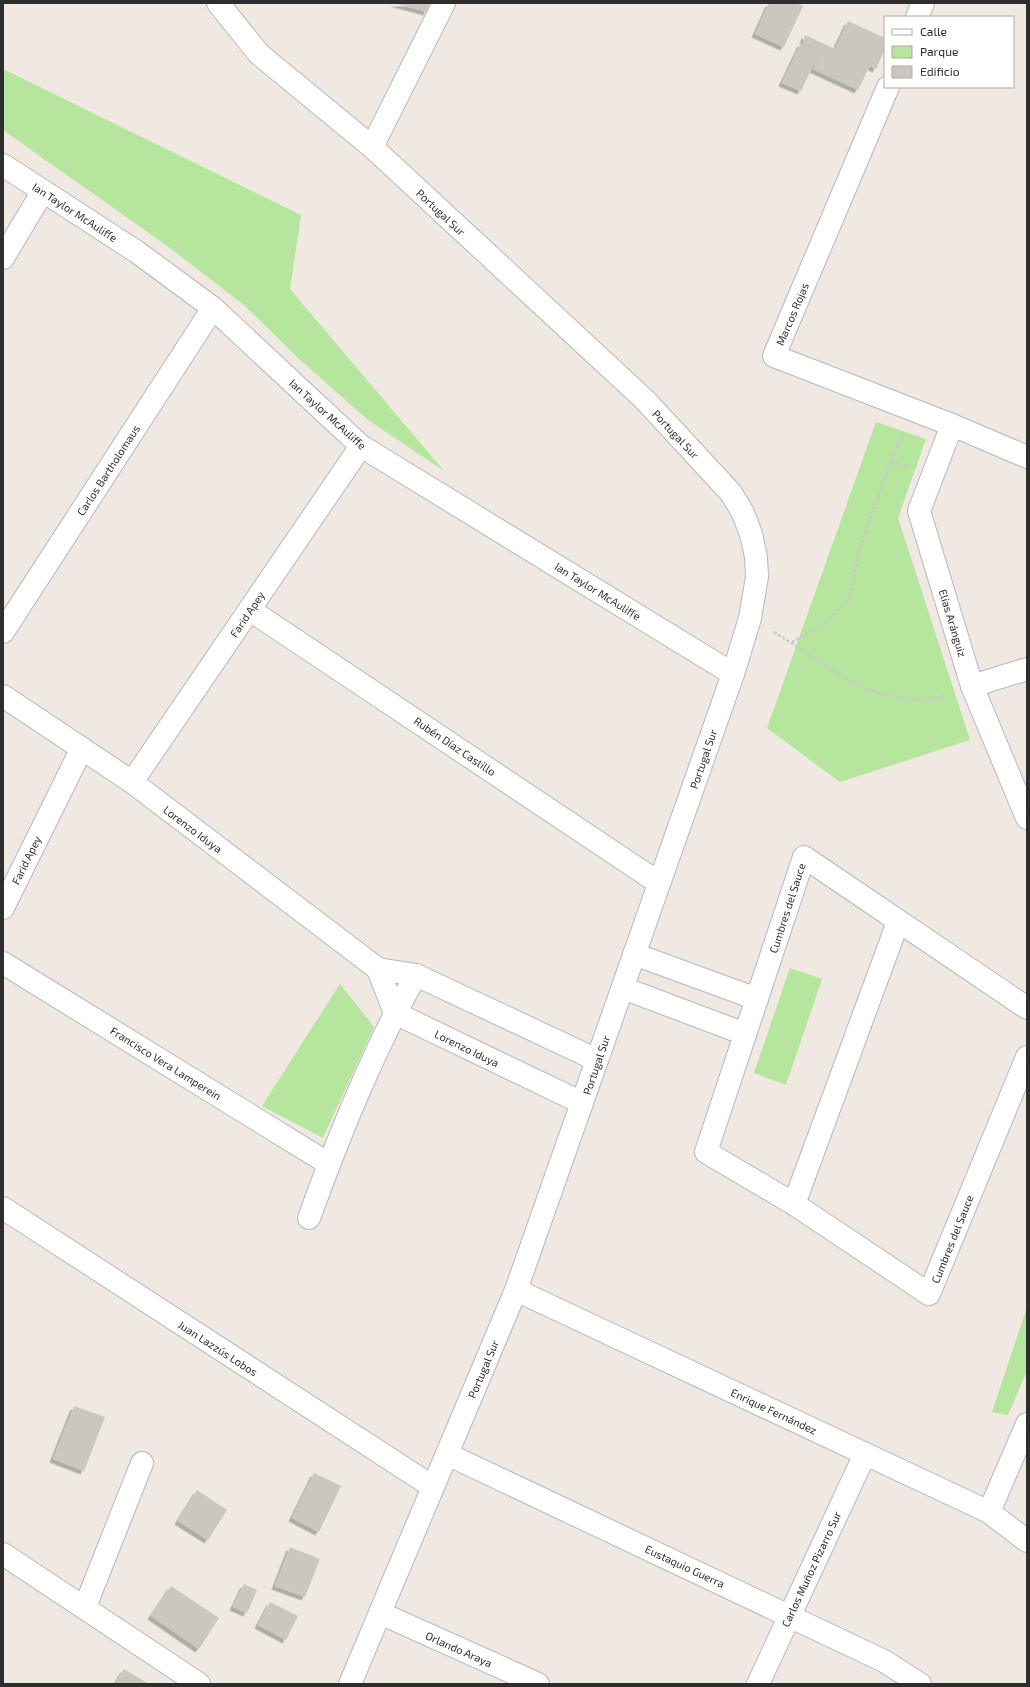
<svg xmlns="http://www.w3.org/2000/svg" width="1030" height="1687" viewBox="0 0 1030 1687" font-family="'Exo 2',sans-serif">
<style>
.green{fill:#b6e59e}
.building{fill:#cbc7bf;filter:url(#shadow)}
.lines{fill:none;stroke-linecap:round;stroke-linejoin:round}
.street-casing{stroke:#b4b7c1;stroke-width:24}
.path{stroke:#c9c9c9;stroke-width:2.5;stroke-dasharray:3 2;stroke-linecap:butt}
.street{stroke:#fff;stroke-width:22}
.labels{text-anchor:middle;dominant-baseline:central;stroke-width:3;stroke-linejoin:round;paint-order:stroke}
.street-label{font-size:11px;fill:#2e2e2e;stroke:#fff}
</style>
<defs>
<filter id="shadow"><feDropShadow dx="-3.5" dy="3.5" stdDeviation="0" flood-color="#0004"/></filter>
</defs>
<rect width="100%" height="100%" fill="#efe9e1"/>
<g class="green">
<path d="M3,69l298,146 -11,74 154,182 -76,-51 -69,-61 -55,-54 -74,-57 -167,-118z"/>
<path d="M876,422l50,17 -28,79 72,222 -130,42 -73,-54z"/>
<path d="M790,968l32,11 -36,106 -32,-12z"/>
<path d="M340,984l34,43 -51,111 -61,-32z"/>
<path d="M1027,1307v64l-19,44 -16,-3z"/>
</g>
<g class="building">
<path d="M394,3h35l-2,9z"/>
<path d="M769,3h27l7,3 -19,41 -29,-13z"/>
<path d="M848,21l37,17v11l-9,20 -6,-3 -12,24 -45,-21 8,-18 -18,-9 2,-7 30,14z"/>
<path d="M801,43l19,8 -19,40 -19,-8z"/>
<path d="M74,1406l31,11 -21,54 -31,-12z"/>
<path d="M314,1473l27,13 -22,46 -27,-14z"/>
<path d="M197,1490l30,20 -19,30 -30,-19z"/>
<path d="M290,1547l30,12 -15,38 -30,-11z"/>
<path d="M244,1584l13,6 -10,23 -14,-6z"/>
<path d="M171,1586l48,32 -20,31 -48,-33z"/>
<path d="M270,1602l28,14 -12,24 -28,-15z"/>
<path d="M124,1669l25,15h-34z"/>
</g>
<g class="lines">
<g class="street-casing">
<g id="street">
<path d="M218,3l41,51 113,93 273,253 86,93 12,20 8,21 5,23 1,20 -7,41 -17,56 -217,616 -166,394"/>
<path d="M917,17l6,-14"/>
<path d="M888,87l-114,269 178,69 75,32"/>
<path d="M372,147l72,-144"/>
<path d="M3,165l134,87 76,56 148,138 372,228"/>
<path d="M3,258l40,-67"/>
<path d="M952,425l-33,86 53,175 55,132"/>
<path d="M250,610l409,273"/>
<path d="M3,632l210,-324"/>
<path d="M972,686l55,-17"/>
<path d="M3,696l129,86 246,187 38,6 181,85"/>
<path d="M132,782l229,-336"/>
<path d="M3,908l79,-160"/>
<path d="M634,954l123,45"/>
<path d="M3,963l326,201"/>
<path d="M378,969l17,44 187,90"/>
<path d="M623,988l122,46"/>
<path d="M1027,1008l-223,-151 -98,295 88,52 135,90 98,-237"/>
<path d="M794,1204l104,-282"/>
<path d="M3,1208l430,279"/>
<path d="M309,1218c30,-82 64,-167 107,-243"/>
<path d="M516,1290l473,222 38,29"/>
<path d="M447,1454l437,207 36,23"/>
<path d="M989,1512l38,-88"/>
<path d="M3,1554l196,130"/>
<path d="M85,1607l57,-144"/>
<path d="M380,1613l158,71"/>
<path d="M758,1684l107,-230"/>
</g>
</g>
<g class="path">
<path d="M891,462l11,-27"/>
<path d="M774,632l88,56 38,10 24,2 23,-5"/>
<path d="M792,642l32,-18 26,-27 9,-47 32,-88 16,4"/>
</g>
<use href="#street" class="street"/>
</g>
<g class="labels">
<g class="street-label">
<text transform="translate(75 212) rotate(33)">Ian Taylor McAuliffe</text>
<text transform="translate(441 212) rotate(43)">Portugal Sur</text>
<text transform="translate(792 314) rotate(-67)">Marcos Rojas</text>
<text transform="translate(328 414) rotate(42)">Ian Taylor McAuliffe</text>
<text transform="translate(676 434) rotate(47)">Portugal Sur</text>
<text transform="translate(108 470) rotate(-57)">Carlos Bartholomaus</text>
<text transform="translate(598 591) rotate(32)">Ian Taylor McAuliffe</text>
<text transform="translate(247 614) rotate(-56)">Farid Apey</text>
<text transform="translate(953 623) rotate(73)">Elías Aránguiz</text>
<text transform="translate(455 746) rotate(34)">Rubén Díaz Castillo</text>
<text transform="translate(703 759) rotate(-71)">Portugal Sur</text>
<text transform="translate(193 829) rotate(37)">Lorenzo Iduya</text>
<text transform="translate(26 860) rotate(-64)">Farid Apey</text>
<text transform="translate(787 908) rotate(-72)">Cumbres del Sauce</text>
<text transform="translate(467 1048) rotate(26)">Lorenzo Iduya</text>
<text transform="translate(166 1063) rotate(32)">Francisco Vera Lamperein</text>
<text transform="translate(596 1065) rotate(-71)">Portugal Sur</text>
<text transform="translate(952 1239) rotate(-68)">Cumbres del Sauce</text>
<text transform="translate(218 1348) rotate(33)">Juan Lazzús Lobos</text>
<text transform="translate(483 1369) rotate(-67)">Portugal Sur</text>
<text transform="translate(774 1411) rotate(25)">Enrique Fernández</text>
<text transform="translate(685 1566) rotate(25)">Eustaquio Guerra</text>
<text transform="translate(811 1569) rotate(-65)">Carlos Muñoz Pizarro Sur</text>
<text transform="translate(459 1649) rotate(24)">Orlando Araya</text>
</g>
</g>
<rect width="1030" height="1687" fill="none" stroke="#2e2e2e" stroke-width="8"/>
<rect x="884" y="16" width="130" height="72" fill="#ffffff" stroke="#ababab"/>
<rect x="892" y="29" width="20" height="6" fill="#ffffff" stroke="#ababab"/>
<text x="920" y="36" font-size="12" fill="#2e2e2e">Calle</text>
<rect x="892" y="46" width="20" height="12" fill="#b6e59e" stroke="#ababab"/>
<text x="920" y="56" font-size="12" fill="#2e2e2e">Parque</text>
<rect x="892" y="66" width="20" height="12" fill="#cbc7bf" stroke="#ababab"/>
<text x="920" y="76" font-size="12" fill="#2e2e2e">Edificio</text>
</svg>
